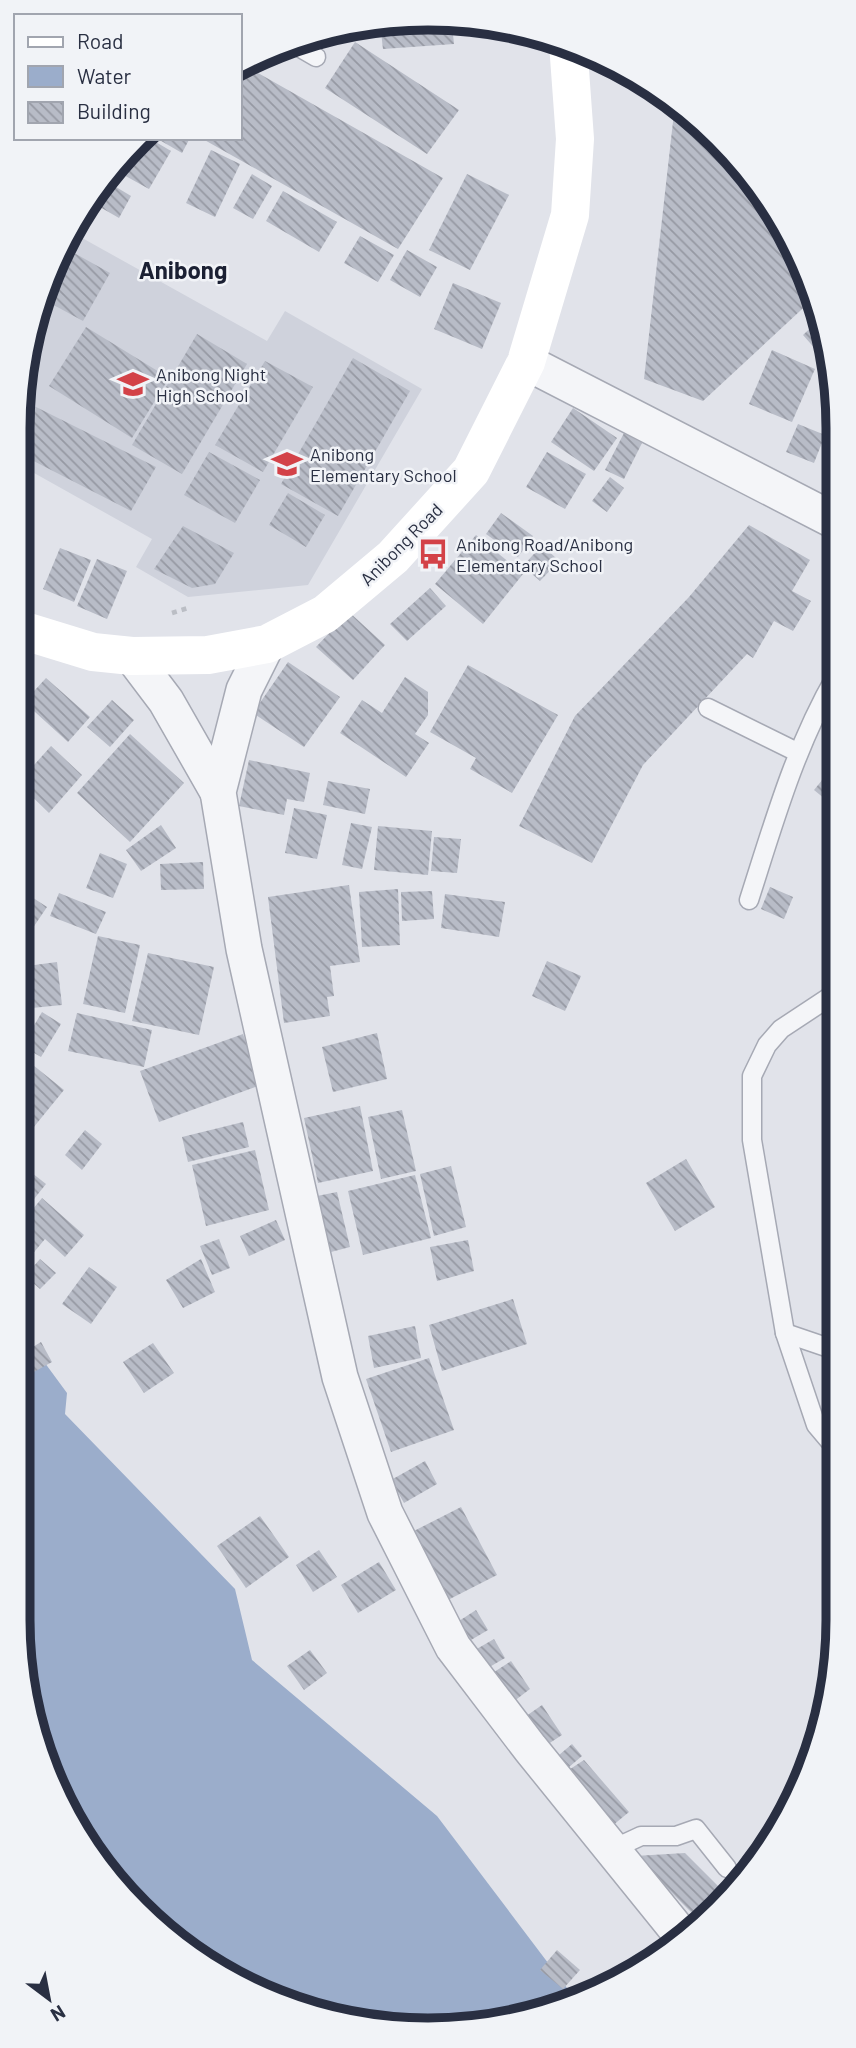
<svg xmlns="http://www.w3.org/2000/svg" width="856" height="2048" viewBox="0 0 856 2048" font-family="Barlow,sans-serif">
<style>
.built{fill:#cfd2dc}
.water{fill:#9badcb}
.building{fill:url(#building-back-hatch)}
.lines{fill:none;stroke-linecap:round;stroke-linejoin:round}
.service-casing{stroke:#a6a9b4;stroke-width:21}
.minor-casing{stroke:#a6a9b4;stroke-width:38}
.path{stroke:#bbbec5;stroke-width:4.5;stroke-dasharray:5 5;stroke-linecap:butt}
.service{stroke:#f4f5f8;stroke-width:18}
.minor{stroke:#f4f5f8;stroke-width:35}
.secondary{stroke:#fff;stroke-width:38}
.labels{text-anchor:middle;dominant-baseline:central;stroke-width:5;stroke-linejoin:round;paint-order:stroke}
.poi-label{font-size:18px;fill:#292f42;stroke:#f1f3f7;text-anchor:start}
.street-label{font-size:18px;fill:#292f42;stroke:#f1f3f7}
.district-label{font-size:24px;font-weight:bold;fill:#1b2033;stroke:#f1f3f7}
.rim{fill:none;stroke:#292f42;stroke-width:9}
</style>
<defs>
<pattern id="building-back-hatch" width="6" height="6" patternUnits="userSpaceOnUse" patternTransform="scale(1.75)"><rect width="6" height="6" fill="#b8bcc7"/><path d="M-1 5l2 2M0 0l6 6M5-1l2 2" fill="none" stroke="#9699a3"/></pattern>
</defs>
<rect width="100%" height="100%" fill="#e1e3ea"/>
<path class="built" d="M75,234l192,107 18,-30 137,78 -114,196 -120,12 -52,-30 16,-28 -134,-75v-36l21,-132z"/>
<path class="water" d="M18,1344l24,15 25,34 -2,21 170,175 17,71 185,156 136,180 -91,31 -134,-4 -125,-47 -104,-86 -80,-138 -21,-132z"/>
<g class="building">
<path d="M402,18l50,7 2,19 -71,5 -3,-25z"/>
<path d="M355,42l104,68 -32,44 -102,-66z"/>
<path d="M242,64l201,114 -45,71 -197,-111h39v-73z"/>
<path d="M675,104l78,74 54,93 7,27 -111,103 -59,-22z"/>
<path d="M144,138h5l22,13 -22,38 -36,-20 7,-12z"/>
<path d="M156,138h34l-8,15z"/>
<path d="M211,150l29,14 -25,53 -29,-14z"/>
<path d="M252,174l20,12 -19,33 -20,-11z"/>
<path d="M467,174l42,21 -39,75 -41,-20z"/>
<path d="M106,181l25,15 -12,22 -26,-15z"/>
<path d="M283,191l54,31 -18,30 -53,-31z"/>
<path d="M360,236l34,19 -16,27 -34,-19z"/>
<path d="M67,249l43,24 -27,48 -44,-24z"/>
<path d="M407,250l30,17 -17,30 -30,-17z"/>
<path d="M453,283l48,20 -19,46 -48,-20z"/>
<path d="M820,319l6,23 -9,9 -14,-16z"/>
<path d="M86,327l83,51 -37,60 -83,-52z"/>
<path d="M197,334l50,30 -65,110 -50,-29z"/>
<path d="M772,350l43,19 -23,53 -43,-18z"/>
<path d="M353,358l57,33 -72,125 -57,-32z"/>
<path d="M265,361l48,26 -50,85 -48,-27z"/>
<path d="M22,400l134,67 -25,44 -113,-58v-25z"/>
<path d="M573,408l44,30 -23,33 -43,-29z"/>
<path d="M798,424l27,11 -11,28 -28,-11z"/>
<path d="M624,433l18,10 -18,36 -19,-9z"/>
<path d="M209,452l51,28 -25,43 -51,-28z"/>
<path d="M547,452l39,22 -21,35 -39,-22z"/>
<path d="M610,477l14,11 -17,24 -15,-11z"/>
<path d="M288,493l37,22 -19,32 -37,-22z"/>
<path d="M501,513l32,23 -15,21 -32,-23z"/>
<path d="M749,525l61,35 -18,31 19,10 -18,30 -19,-10 -21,37 -6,-4 -104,111 -51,98 -73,-37 56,-110 114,-119z"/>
<path d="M183,526l51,27 -19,31 -23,4 -38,-19z"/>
<path d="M476,535l47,39 -40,50 -48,-40z"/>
<path d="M542,545l17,16 -19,20 -17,-15z"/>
<path d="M60,548l31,12 -17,42 -31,-13z"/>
<path d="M97,559l30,12 -20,48 -30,-13z"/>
<path d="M430,588l16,18 -39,35 -17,-17z"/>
<path d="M349,612l36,33 -32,35 -37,-33z"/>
<path d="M288,662l52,35 -36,50 -51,-34z"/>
<path d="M468,665l90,50 -46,78 -42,-24 6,-11 -46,-26z"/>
<path d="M405,677l23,15v23l-13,19 14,9 -23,34 -66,-44 22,-33 20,13z"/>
<path d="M46,678l44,39 -22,25 -44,-40z"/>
<path d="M112,700l22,20 -24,27 -23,-20z"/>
<path d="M18,703l12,12 -12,14z"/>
<path d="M130,734l54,49 -54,59 -53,-49z"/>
<path d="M51,746l31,29 -33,38 -31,-30z"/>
<path d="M249,760l61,13 -6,29 -17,-3 -3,16 -45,-9z"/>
<path d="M836,763v45l-22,-18z"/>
<path d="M328,781l42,8 -5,25 -42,-9z"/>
<path d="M294,808l33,7 -10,44 -32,-6z"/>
<path d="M351,823l21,4 -10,42 -20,-4z"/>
<path d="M161,825l15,23 -35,23 -15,-21z"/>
<path d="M378,826l54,5 -4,44 -54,-5z"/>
<path d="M434,837l27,2 -4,34 -26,-2z"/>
<path d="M100,853l27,11 -14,34 -27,-10z"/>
<path d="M203,862l1,27 -43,1 -1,-26z"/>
<path d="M349,885l11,77 -30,4 4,30 -7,1 3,19 -46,7 -16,-126z"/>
<path d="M770,887l23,10 -9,22 -23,-10z"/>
<path d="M18,888l29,19 -25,37 -4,-3z"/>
<path d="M398,889l2,56 -38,2 -3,-55z"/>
<path d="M432,891l2,28 -32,2 -1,-29z"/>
<path d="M59,893l47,19 -10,22 -46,-18z"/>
<path d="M445,894l60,8 -6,35 -58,-9z"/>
<path d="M98,936l42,9 -15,68 -42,-9z"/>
<path d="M148,953l66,14 -15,68 -67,-14z"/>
<path d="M547,961l34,15 -16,35 -33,-15z"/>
<path d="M57,962l5,43 -30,3 -5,-42z"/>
<path d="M42,1012l19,12 -20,33 -19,-11z"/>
<path d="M77,1013l75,17 -8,37 -76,-16z"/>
<path d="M377,1033l10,46 -54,13 -11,-45z"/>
<path d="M243,1034l18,51 -102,37 -19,-51z"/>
<path d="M23,1057l41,33 -44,54 -2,-2v-78z"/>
<path d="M360,1106l13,65 -55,12 -14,-65z"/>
<path d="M402,1110l14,61 -35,8 -13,-62z"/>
<path d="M243,1122l6,25 -61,15 -6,-25z"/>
<path d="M85,1130l17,14 -20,26 -17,-15z"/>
<path d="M255,1150l14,60 -63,16 -14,-61z"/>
<path d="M686,1159l29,48 -40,24 -29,-48z"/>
<path d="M18,1162l28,22 -28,35z"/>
<path d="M451,1166l15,61 -32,9 -14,-62z"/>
<path d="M415,1175l16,63 -68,17 -15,-64z"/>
<path d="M337,1192l13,55 -19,5 -14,-56z"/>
<path d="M42,1198l42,37 -19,22 -20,-18 -25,30 -2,-2v-40z"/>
<path d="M276,1220l9,20 -36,16 -9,-20z"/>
<path d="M219,1239l11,29 -18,7 -12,-29z"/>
<path d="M468,1240l6,31 -37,10 -7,-34z"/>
<path d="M40,1259l16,14 -16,16 -15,-13z"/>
<path d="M201,1259l14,33 -32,16 -17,-28z"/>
<path d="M89,1267l28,20 -26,37 -29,-20z"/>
<path d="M513,1299l14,45 -85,27 -13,-46z"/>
<path d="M415,1326l6,32 -47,10 -6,-32z"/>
<path d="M41,1342l11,20 -31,17 -3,-7v-16z"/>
<path d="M153,1343l21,30 -30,20 -21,-31z"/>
<path d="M429,1358l25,72 -63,22 -25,-73z"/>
<path d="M425,1461l12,23 -33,19 -13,-23z"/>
<path d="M461,1507l36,68 -53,27 -36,-68z"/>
<path d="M260,1516l29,41 -43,31 -29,-42z"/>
<path d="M319,1550l18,27 -24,15 -17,-27z"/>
<path d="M379,1562l17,28 -38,23 -17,-28z"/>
<path d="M476,1610l12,20 -17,10 -12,-19z"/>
<path d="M494,1639l11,19 -19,11 -11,-19z"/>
<path d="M310,1650l17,23 -23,17 -17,-24z"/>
<path d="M511,1661l19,28 -21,16 -21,-29z"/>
<path d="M542,1705l20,30 -23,15 -20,-29z"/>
<path d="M572,1744l10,12 -20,17 -10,-12z"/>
<path d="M584,1760l45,52 -23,19 -45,-56z"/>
<path d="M769,1835l-18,32 -9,-10z"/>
<path d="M685,1853l44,44 -29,24 -65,-65z"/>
<path d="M557,1950l23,20 -17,19 -23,-19z"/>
<path d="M654,1950l5,4 -23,19v-1z"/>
</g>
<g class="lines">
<g class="service-casing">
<g id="service">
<path d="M297,46l19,11"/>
<path d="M708,708l89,44"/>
<path d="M749,900c25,-78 46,-153 87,-224"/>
<path d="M837,992l-56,37 -14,16 -15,31v64l33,193 31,92 22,26"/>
<path d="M785,1333l53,18"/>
<path d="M611,1850l30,-14h35l20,-7 31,39"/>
</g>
</g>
<g class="minor-casing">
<g id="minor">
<path d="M526,362l309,159"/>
<path d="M267,644l-23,46 -26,102 26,157 96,428 45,136 68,134 77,101 152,188"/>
<path d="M132,656l34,45 52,91"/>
</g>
</g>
<path class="path" d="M172,613l19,-6"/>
<use href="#service" class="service"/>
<use href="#minor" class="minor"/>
<path class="secondary" d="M18,629l75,23 39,4 76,-1 59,-11 58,-30 68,-57 78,-86 55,-109 44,-147 5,-76 -7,-96"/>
</g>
<defs>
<g id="school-bare" transform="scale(2.415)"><path d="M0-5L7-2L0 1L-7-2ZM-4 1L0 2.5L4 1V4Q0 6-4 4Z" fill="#d34248" stroke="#f1f3f7" stroke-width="2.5" paint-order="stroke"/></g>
<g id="bus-bare" transform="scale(2.415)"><path d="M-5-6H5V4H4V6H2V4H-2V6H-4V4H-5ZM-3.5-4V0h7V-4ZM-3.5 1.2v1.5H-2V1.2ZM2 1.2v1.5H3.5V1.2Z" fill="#d34248" stroke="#f1f3f7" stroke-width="2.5" paint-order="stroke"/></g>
</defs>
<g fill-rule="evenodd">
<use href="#school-bare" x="133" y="384"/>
<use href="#school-bare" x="287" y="464"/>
<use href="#bus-bare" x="433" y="554"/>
</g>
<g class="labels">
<g class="poi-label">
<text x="156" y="374">Anibong Night<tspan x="156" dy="21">High School</tspan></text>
<text x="310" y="454">Anibong<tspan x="310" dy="21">Elementary School</tspan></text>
<text x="456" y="544">Anibong Road/Anibong<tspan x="456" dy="21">Elementary School</tspan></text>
</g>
<g class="street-label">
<text transform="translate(401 544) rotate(-45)">Anibong Road</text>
</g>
<g class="district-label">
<text x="183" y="269">Anibong</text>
</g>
</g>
<path d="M0 0H856V2048H0ZM428 30H428A398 398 0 0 1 826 428V1620A398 398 0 0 1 428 2018H428A398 398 0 0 1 30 1620V428A398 398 0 0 1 428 30Z" fill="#f1f3f7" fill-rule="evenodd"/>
<path class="rim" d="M428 30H428A398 398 0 0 1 826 428V1620A398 398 0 0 1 428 2018H428A398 398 0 0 1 30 1620V428A398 398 0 0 1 428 30Z"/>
<rect x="14" y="14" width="228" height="126" fill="#f1f3f7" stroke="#a1a5af" stroke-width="2"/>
<rect x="28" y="37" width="35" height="10" fill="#ffffff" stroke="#a1a5af" stroke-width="2"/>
<text x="77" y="49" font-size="21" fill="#292f42">Road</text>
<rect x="28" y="66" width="35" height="21" fill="#9badcb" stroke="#a1a5af" stroke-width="2"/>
<text x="77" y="84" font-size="21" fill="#292f42">Water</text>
<rect x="28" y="102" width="35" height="21" fill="url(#building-back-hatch)" stroke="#a1a5af" stroke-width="2"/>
<text x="77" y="119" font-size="21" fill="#292f42">Building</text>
<g transform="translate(49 1999) rotate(148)" stroke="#f1f3f7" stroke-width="5" paint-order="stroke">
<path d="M0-5L12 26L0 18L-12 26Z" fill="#292f42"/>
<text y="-10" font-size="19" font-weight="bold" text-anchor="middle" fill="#292f42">N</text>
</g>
</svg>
